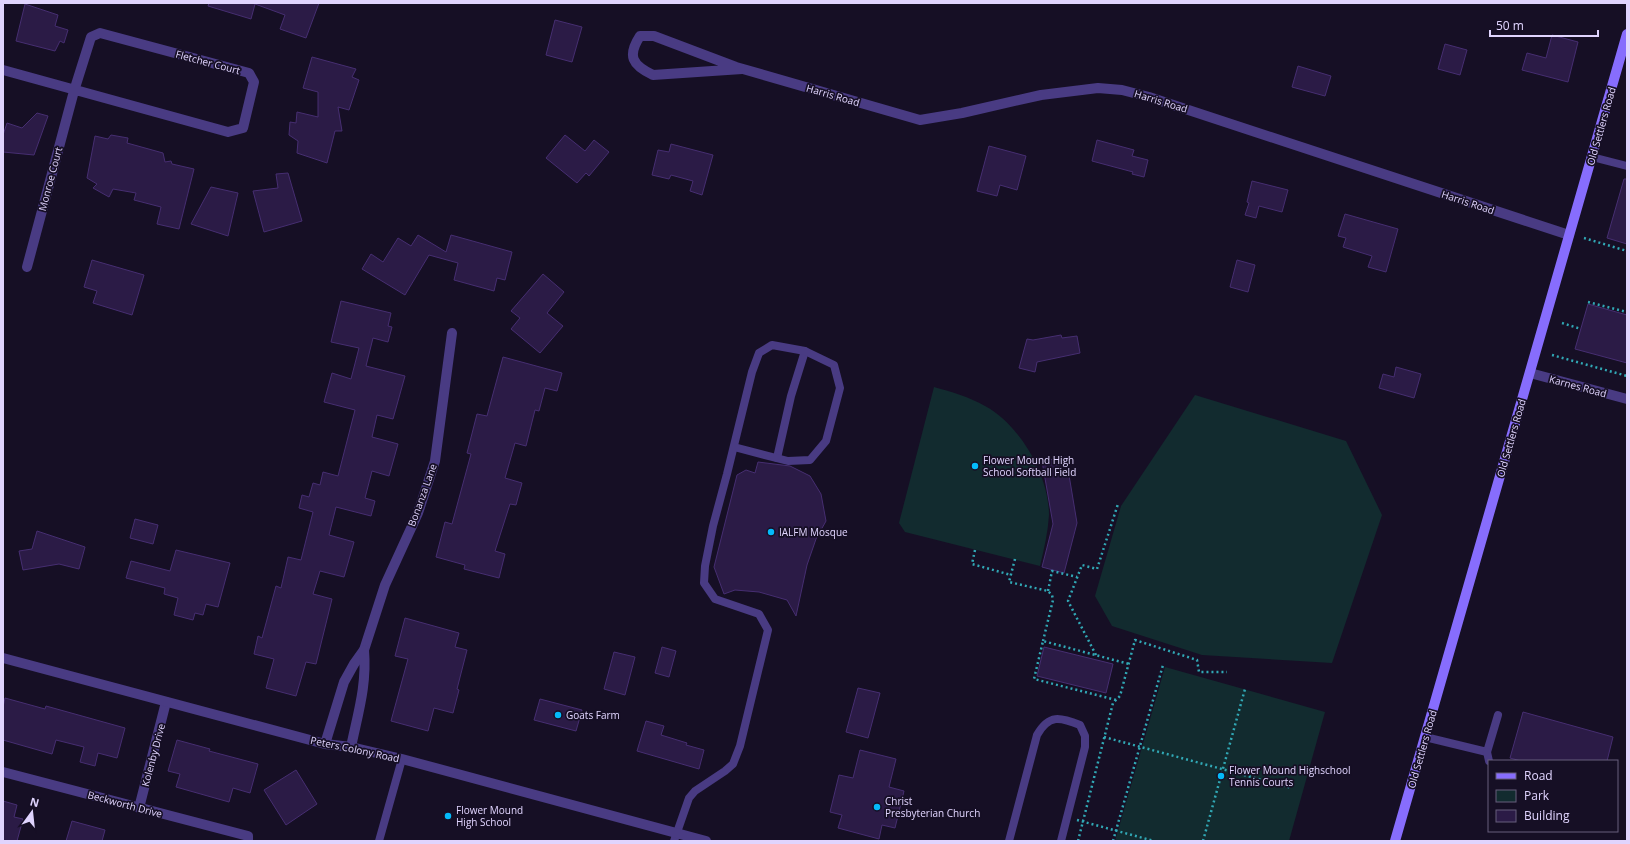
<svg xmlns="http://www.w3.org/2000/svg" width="1630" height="844" viewBox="0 0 1630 844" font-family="'Open Sans',sans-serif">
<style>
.green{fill:#122b2f}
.building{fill:#2b1b46;stroke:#462e71}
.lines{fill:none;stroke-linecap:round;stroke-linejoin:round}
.path{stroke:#31a8b5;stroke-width:2.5;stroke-dasharray:2 3;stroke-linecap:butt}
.service{stroke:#493b83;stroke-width:8}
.minor{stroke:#493b83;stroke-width:10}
.tertiary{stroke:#493b83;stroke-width:10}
.secondary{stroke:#876dfd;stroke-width:10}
.poi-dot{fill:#04bafa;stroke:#160f25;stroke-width:1.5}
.labels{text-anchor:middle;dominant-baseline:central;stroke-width:3.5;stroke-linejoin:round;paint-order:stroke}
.street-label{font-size:10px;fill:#e0d4fe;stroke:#160f25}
.poi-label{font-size:10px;fill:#e0d4fe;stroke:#160f25;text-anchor:start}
</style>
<rect width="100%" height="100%" fill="#160f25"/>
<g class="green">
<path d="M934,387c18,5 35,10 51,19 35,19 64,69 64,109 -1,17 -5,34 -9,51l-135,-34 -6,-9z"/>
<path d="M1195,395l151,46 36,74 -50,148 -130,-8 -90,-29 -17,-30 26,-90z"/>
<path d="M1165,667l160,45 -36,129h-174z"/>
</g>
<g class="building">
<path d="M209,3h110l-13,35 -26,-9 5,-14 -30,-11 -4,15 -43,-13z"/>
<path d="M25,4l33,11 -3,11 13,4 -4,13 -4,-2 -5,10 -39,-10z"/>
<path d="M555,20l27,7 -10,35 -26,-7z"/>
<path d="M1552,35l26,7 -10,40 -46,-12 5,-17 19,5z"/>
<path d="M1445,44l22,6 -7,25 -22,-6z"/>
<path d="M312,57l44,12 -4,8 7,3 -10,30 -11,-3 4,24h-7l-8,32 -30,-10 1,-12 -9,-6 1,-13 6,1 1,-11 21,5v-25l-15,-4z"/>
<path d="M1298,66l33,10 -6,20 -33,-9z"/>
<path d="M37,113l11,3 -14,39 -31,-3v-17l4,-12 15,5z"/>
<path d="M111,135l17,3 -1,5 36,10 2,9 6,-1 1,3 22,5 -15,60 -22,-5 4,-17 -27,-7 2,-7 -23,-4 -4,8 -16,-9 4,-4 -10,-6 8,-42 13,3z"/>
<path d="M565,135l20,16 9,-11 15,12 -20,24 -3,-3 -9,10 -31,-25z"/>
<path d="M1097,140l37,10 -2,6 16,4 -4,17 -12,-3 1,-2 -41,-11z"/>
<path d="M671,144l42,11 -11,40 -12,-4 3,-10 -22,-6 -2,4 -17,-4 6,-25 11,2z"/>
<path d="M989,146l37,10 -9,34 -17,-5 -3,11 -20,-5z"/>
<path d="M288,173l14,48 -38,11 -11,-41 25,-3 -2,-14z"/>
<path d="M1624,179h3v65l-20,-6z"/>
<path d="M1252,181l36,9 -6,22 -23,-6 -3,12 -11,-3 4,-12 -2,-1z"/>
<path d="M211,187l27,6 -10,43 -37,-12z"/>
<path d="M1345,214l53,15 -12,43 -18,-5 4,-11 -29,-9 3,-9 -8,-2z"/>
<path d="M418,235l28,17 5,-17 61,17 -7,28 -8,-2 -3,13 -40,-11 4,-17 -29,-8 -24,40 -43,-26 9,-15 12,8 15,-24 13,8z"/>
<path d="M92,260l52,15 -12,40 -39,-12 4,-12 -13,-4z"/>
<path d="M1237,260l18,5 -7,27 -18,-5z"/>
<path d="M543,274l21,18 -17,21 16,13 -23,27 -29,-24 9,-11 -9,-7z"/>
<path d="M341,301l50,12 -3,13 4,1 -4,15 -15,-4 -7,28 39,10 -12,43 -16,-4 -5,22 26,7 -9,32 -17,-5 -7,27 10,3 -4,15 -35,-9 -7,28 25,7 -10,35 -24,-6 -7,23 19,5 -16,65 -10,-2 -10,34 -30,-8 8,-29 -20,-5 4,-18 4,2 14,-52 5,2 7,-31 13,3 12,-48 -14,-4 3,-13 7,2 4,-14 7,2 3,-13 15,4 17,-66 -31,-8 8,-29 19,6 8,-31 -28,-6z"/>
<path d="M1588,304l39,11v48l-52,-14z"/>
<path d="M1061,335l1,3 15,-2 3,17 -43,9 -2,10 -16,-4 8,-29 6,1z"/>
<path d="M503,357l59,16 -5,18 -12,-3 -6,23 -4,-1 -9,36 -11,-3 -10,35 17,5 -6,22 -6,-1 -15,47 10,3 -6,24 -35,-9 1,-4 -29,-8 9,-35 7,2 19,-70 -4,-1 10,-39 10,2z"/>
<path d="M1396,367l25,7 -7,24 -35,-10 4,-14 11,3z"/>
<path d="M1066,457l11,66 -13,50 -22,-6 11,-43 -11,-63z"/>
<path d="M758,462l32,4 20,10 11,18 5,27 -10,18 -9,26 -11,51 -9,-16 -28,-8 -24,-2 -11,4 -10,-27 23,-92 9,-5 9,3z"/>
<path d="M135,519l23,6 -5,19 -23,-6z"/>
<path d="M37,531l48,16 -6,22 -20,-5 -36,6 -4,-19 13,-2z"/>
<path d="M176,550l54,13 -12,44 -12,-3 -3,11 -8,-2 -2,7 -19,-5 4,-17 -14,-4 1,-6 -39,-10 5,-17 39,10z"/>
<path d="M405,618l54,15 -4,14 12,3 -10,39 2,1 -6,23 -19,-5 -6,23 -37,-10 17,-62 -13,-3z"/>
<path d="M662,647l14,4 -7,26 -14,-4z"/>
<path d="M1044,647l69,17 -7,29 -69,-17z"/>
<path d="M614,652l21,5 -10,38 -21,-6z"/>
<path d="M858,688l22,5 -12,45 -22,-6z"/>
<path d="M5,698l40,11 1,-3 79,22 -8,30 -19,-5 -3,13 -15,-4 4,-15 -28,-7 -4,14 -49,-14v-33z"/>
<path d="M540,699l42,11 -6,21 -42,-11z"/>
<path d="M1523,712l90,25 -6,24h-86l-11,-3z"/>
<path d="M646,721l18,5 -3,9 26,8 -1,2 18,5 -5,19 -62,-18z"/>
<path d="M177,740l33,9 -1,2 49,13 -8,29 -17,-5 -4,14 -53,-15 4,-13 -12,-3z"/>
<path d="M860,750l36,9 -7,28 15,4 -9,37 -13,-3 -3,14 -41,-11 4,-13 -12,-3 9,-37 14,3z"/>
<path d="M296,770l21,34 -31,21 -22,-35z"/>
<path d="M3,801l14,4 -3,12 9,2 -6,22h-14z"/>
<path d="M72,821l33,9 -3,11h-36z"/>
</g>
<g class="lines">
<g class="path">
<path d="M1584,238l43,13"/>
<path d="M1588,302l39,10"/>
<path d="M1562,323l19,6"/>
<path d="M1552,355l75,21"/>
<path d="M975,550l-3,14 39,11"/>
<path d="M1015,559l-6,23 39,9 4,4 1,5 -10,41"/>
<path d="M1048,591l4,-20 25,6"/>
<path d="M1096,655l-28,-54 14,-36 15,4 21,-65"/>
<path d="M1116,700l-82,-21 9,-38 86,23"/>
<path d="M1104,737l188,51"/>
<path d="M1077,820l77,21"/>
<path d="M1078,841l35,-138 7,-7 15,-56 62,20 2,12h28"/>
<path d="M1113,841l50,-176"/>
<path d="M1203,841l42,-152"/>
</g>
<g class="service">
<path d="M1592,157l35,9"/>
<path d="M777,458l14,-62 14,-45"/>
<path d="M1425,737l62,15 11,-37"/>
<path d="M1487,752l2,9"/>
<path d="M379,841l23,-82"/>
<path d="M674,841l15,-43 6,-7 30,-20 8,-7 7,-18 28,-116 -9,-16 -44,-15 -11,-16 1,-17 8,-40 14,-52 25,-102 7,-19 13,-8 33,6 29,14 6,23 -14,53 -16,19 -22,1 -54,-14"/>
<path d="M1009,841l28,-106c12,-21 23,-18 43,-10l5,11v11l-24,94"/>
</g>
<g class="minor">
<path d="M742,69l-89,6c-21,-10 -26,-19 -13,-39h14l82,31 184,53 42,-7 79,-18 57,-7 24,2 27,7 420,138"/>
<path d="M3,70l225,62 15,-4 11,-46 -5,-9 -149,-40 -9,4 -17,54 -47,176"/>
<path d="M1530,373l97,26"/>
<path d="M325,744l19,-62 10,-18 10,-14 21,-65 33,-72 17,-52 17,-128"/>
<path d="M351,747c7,-34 16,-62 13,-97"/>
<path d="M3,772l245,64v5"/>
<path d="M139,808l27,-106"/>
</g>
<path class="tertiary" d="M3,658l322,86 26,3 51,12 304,82"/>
<path class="secondary" d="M1395,841l232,-807"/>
</g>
<g class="poi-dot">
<circle cx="975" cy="466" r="4"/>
<circle cx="771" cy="532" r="4"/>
<circle cx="558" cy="715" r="4"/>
<circle cx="1221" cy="776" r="4"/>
<circle cx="877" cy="807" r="4"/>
<circle cx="448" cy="816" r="4"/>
</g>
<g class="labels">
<g class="street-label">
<text transform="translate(208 62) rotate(15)">Fletcher Court</text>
<text transform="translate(833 95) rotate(16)">Harris Road</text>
<text transform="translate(1161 101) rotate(17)">Harris Road</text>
<text transform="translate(1601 126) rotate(-74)">Old Settlers Road</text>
<text transform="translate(50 179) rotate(-75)">Monroe Court</text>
<text transform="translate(1468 202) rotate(18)">Harris Road</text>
<text transform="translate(1578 386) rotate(15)">Karnes Road</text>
<text transform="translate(1511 438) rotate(-74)">Old Settlers Road</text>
<text transform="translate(422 495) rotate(-70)">Bonanza Lane</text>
<text transform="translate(355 749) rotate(12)">Peters Colony Road</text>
<text transform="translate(1422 749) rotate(-74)">Old Settlers Road</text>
<text transform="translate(153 755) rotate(-75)">Kolenby Drive</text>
<text transform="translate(125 804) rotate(15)">Beckworth Drive</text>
</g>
<g class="poi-label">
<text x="983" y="460">Flower Mound High<tspan x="983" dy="12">School Softball Field</tspan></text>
<text x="779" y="532">IALFM Mosque</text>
<text x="566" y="715">Goats Farm</text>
<text x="1229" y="770">Flower Mound Highschool<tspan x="1229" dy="12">Tennis Courts</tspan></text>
<text x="885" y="801">Christ<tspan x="885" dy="12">Presbyterian Church</tspan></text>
<text x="456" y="810">Flower Mound<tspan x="456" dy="12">High School</tspan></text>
</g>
</g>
<rect width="1630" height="844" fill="none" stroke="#e0d4fe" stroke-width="8"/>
<rect x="1488" y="760" width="130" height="72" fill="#160f25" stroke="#675e7c"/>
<rect x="1496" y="773" width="20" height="6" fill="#876dfd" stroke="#675e7c"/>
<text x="1524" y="780" font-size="12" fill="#e0d4fe">Road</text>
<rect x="1496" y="790" width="20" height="12" fill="#122b2f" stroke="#675e7c"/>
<text x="1524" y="800" font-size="12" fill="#e0d4fe">Park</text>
<rect x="1496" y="810" width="20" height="12" fill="#2b1b46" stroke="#675e7c"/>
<text x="1524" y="820" font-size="12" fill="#e0d4fe">Building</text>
<g transform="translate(32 812) rotate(15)" stroke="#160f25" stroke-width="3" paint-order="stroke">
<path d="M0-3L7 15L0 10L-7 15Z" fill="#e0d4fe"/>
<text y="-6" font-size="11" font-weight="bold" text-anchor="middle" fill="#e0d4fe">N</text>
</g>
<path d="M1490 30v6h108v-6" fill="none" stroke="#e0d4fe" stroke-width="2"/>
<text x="1496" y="30" font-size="12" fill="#e0d4fe" stroke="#160f25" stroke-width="3" paint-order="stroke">50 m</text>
</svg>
